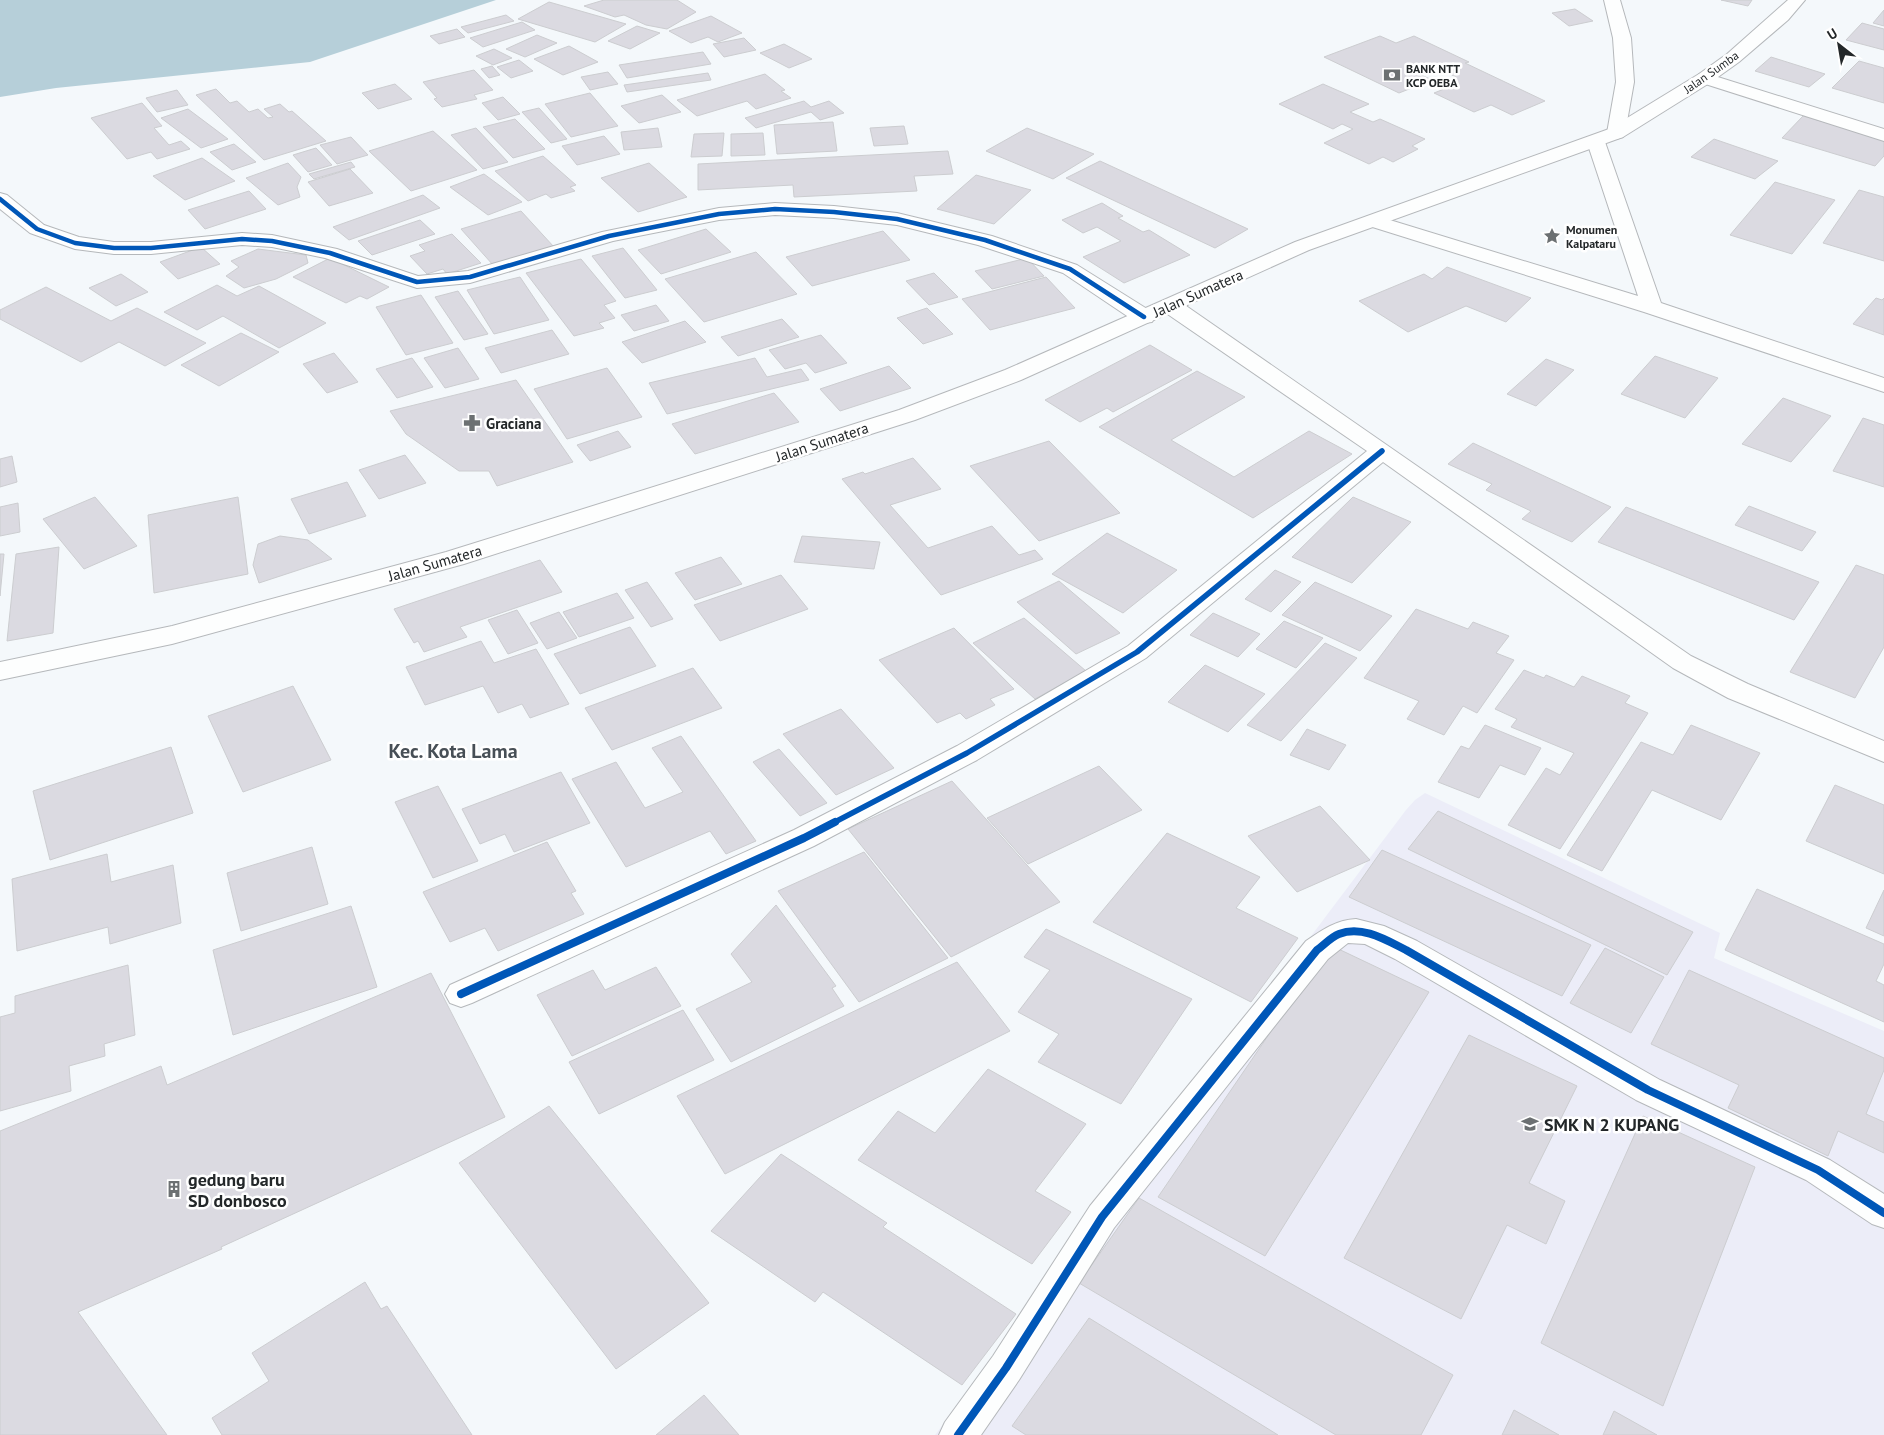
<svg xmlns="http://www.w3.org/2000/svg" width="1884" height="1435" viewBox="0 0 1884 1435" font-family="'PT Sans',sans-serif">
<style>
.education{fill:#ecedf8}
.water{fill:#b6cfd9}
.building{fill:#dbdae1;stroke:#cccdd0}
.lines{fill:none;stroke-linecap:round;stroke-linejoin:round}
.minor-casing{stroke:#b5b8bb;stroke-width:2}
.major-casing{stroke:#b5b8bb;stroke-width:2}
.minor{fill:#fdfefe;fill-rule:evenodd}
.major{fill:#fdfefe;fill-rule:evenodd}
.cycleway-far2-casing{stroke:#fff;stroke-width:7}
.cycleway-far1-casing{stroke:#fff;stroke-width:9}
.cycleway-casing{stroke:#fff;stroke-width:11}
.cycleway-far2{stroke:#0057b8;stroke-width:4.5}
.cycleway-far1{stroke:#0057b8;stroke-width:5.5}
.cycleway{stroke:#0057b8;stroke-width:8}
.labels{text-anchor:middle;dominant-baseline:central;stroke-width:5;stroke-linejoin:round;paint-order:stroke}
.far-poi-label{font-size:12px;font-weight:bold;fill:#232729;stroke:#fff;text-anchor:start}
.far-street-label{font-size:12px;fill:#232729;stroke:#fff}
.street-label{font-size:15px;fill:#232729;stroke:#fff}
.poi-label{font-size:15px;font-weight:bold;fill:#232729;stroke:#fff;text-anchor:start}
.near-poi-label{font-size:18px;font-weight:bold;fill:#232729;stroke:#fff;text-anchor:start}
.district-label{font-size:20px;font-weight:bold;fill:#474f56;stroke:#fff}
</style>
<rect width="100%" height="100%" fill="#f4f8fb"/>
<path class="education" d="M1425,793l295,140 -6,25 170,73v404h-949l471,-625 9,-10z"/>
<path class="water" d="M0,0h496l-186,62 -254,26 -56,9z"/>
<g class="building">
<path d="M604,0h73l19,12 -29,17 -21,-4 -22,-10 -9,2 -31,-11z"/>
<path d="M1721,0h31l-4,6z"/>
<path d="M549,2l77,22 -31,18 -77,-23z"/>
<path d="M1575,9l18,12 -24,5 -17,-13z"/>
<path d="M1884,10v16l-11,-3z"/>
<path d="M506,15l8,6 -46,12 -7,-6z"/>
<path d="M711,16l31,17 -24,9 -10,-5 -17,6 -22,-12z"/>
<path d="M522,22l13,8 -52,17 -13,-9z"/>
<path d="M1862,23l22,6v21l-38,-10z"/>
<path d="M637,26l23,7 -30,16 -22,-8z"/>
<path d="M457,29l8,8 -26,7 -9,-8z"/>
<path d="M537,35l20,8 -32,14 -19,-8z"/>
<path d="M1380,36l16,7 18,-7 55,26 -4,1 80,38 -33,14 -21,-10 -17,7 -40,-19 25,-10 -8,-4 5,-2 -23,-11 -16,7 15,7 -33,13 -75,-36z"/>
<path d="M744,38l12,12 -32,7 -11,-13z"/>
<path d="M784,44l28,15 -23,9 -29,-15z"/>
<path d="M569,46l29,16 -35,13 -29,-16z"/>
<path d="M494,49l18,9 -19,7 -17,-9z"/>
<path d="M703,52l8,12 -84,14 -8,-13z"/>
<path d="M1771,57l54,17 -16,13 -54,-16z"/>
<path d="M519,60l14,11 -22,7 -14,-11z"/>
<path d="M1859,61l25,7v35l-52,-15z"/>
<path d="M492,66l8,9 -11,3 -8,-9z"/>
<path d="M474,70l19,20 -19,5 3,4 -35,8 -8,-8 3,-1 -14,-16z"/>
<path d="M608,72l10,12 -28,6 -9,-13z"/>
<path d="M708,73l3,7 -84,12 -3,-7z"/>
<path d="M765,74l20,16 -4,1 10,7 -35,11 -9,-8 -50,15 -20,-16z"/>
<path d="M395,84l17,15 -34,10 -16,-16z"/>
<path d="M1323,84l46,20 -19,8 23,10 7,-3 45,20 -13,7 6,3 -25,13 -10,-5 -14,7 -45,-21 29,-14 -11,-5 -9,5 -54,-25z"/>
<path d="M216,89l14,14 7,-2 12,11 9,-3 10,9 5,-1 -9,-8 16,-5 9,8 3,-1 34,30 -62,19 -68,-65z"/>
<path d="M177,90l11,15 -31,7 -11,-14z"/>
<path d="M590,93l28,33 -47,11 -26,-33z"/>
<path d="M662,95l19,17 -42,11 -18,-17z"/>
<path d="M503,97l17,17 -22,6 -16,-17z"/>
<path d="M804,101l7,6 18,-6 15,12 -24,7 -9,-8 -55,16 -11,-10z"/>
<path d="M142,103l20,23 -8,2 15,17 12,-4 9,8 -33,10 -6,-7 -24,7 -36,-41z"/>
<path d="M539,108l28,31 -16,4 -29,-31z"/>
<path d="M188,109l40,30 -27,9 -40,-30z"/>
<path d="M1803,116l81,23v17l-9,10 -93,-28z"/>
<path d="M515,119l30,30 -32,9 -30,-31z"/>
<path d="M833,122l4,29 -60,3 -3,-29z"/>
<path d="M904,126l4,18 -34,2 -4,-18z"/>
<path d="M476,128l32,34 -25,7 -32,-34z"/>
<path d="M658,128l4,19 -38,3 -3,-18z"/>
<path d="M1027,128l67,26 -41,25 -67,-28z"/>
<path d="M433,131l44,39 -66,21 -42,-40z"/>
<path d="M724,133l-2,23 -31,1 3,-23z"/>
<path d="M763,133l2,22 -34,1v-22z"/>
<path d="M604,136l16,18 -43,11 -15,-19z"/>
<path d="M351,137l17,18 -31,9 -17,-19z"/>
<path d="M1714,139l64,22 -23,18 -64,-22z"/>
<path d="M234,144l22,18 -24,8 -22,-18z"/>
<path d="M316,148l16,17 -24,7 -15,-17z"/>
<path d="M948,151l5,23 -39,2 3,15 -123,6 -1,-12 -95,5v-26z"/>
<path d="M543,156l33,29 -6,2 5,4 -24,7 -5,-4 -18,7 -33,-30z"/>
<path d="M202,158l33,23 -50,19 -32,-24z"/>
<path d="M1100,161l148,68 -33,19 -149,-70z"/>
<path d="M351,162l4,5 -41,12 -5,-5z"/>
<path d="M288,163l13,14 -4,10 3,10 -22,8 -32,-27z"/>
<path d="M649,163l38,34 -49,15 -37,-34z"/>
<path d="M350,169l23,24 -44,13 -21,-24z"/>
<path d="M484,174l38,28 -34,13 -38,-28z"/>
<path d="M976,175l55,15 -37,34 -57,-15z"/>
<path d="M1775,182l60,18 -43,54 -62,-19z"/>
<path d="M1859,190l25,7v64l-61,-18z"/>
<path d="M249,191l17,18 -61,20 -17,-19z"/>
<path d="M423,195l17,13 -91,32 -16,-13z"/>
<path d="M1102,203l21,13 -5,2 25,14 6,-2 41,25 -66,28 -41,-26 38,-16 -24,-14 -14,6 -21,-13z"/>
<path d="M521,211l33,36 -61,18 -32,-36z"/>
<path d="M420,220l15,14 -63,21 -14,-14z"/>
<path d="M706,229l25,23 -70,22 -23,-24z"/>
<path d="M883,231l27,29 -98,26 -26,-29z"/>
<path d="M452,234l29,29 -34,11 -4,-5 -16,5 -17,-18 15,-5 -6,-6z"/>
<path d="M201,247l19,17 -42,15 -18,-17z"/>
<path d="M623,248l34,42 -32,8 -33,-42z"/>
<path d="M258,249l48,6 2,8 -32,16 -32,9 -18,-12 13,-9 -8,-6z"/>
<path d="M756,252l41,42 -93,28 -39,-43z"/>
<path d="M330,258l59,29 -22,12 -7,-3 -14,7 -53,-26z"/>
<path d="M1027,258l17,18 -52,13 -17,-18z"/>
<path d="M581,259l35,42 -12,4 11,13 -16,5 5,5 -30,8 -48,-63z"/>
<path d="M1447,267l84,31 -25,24 -40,-16 -58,26 -49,-31 65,-27 8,5z"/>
<path d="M934,273l24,24 -29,8 -23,-24z"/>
<path d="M121,274l27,18 -32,14 -27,-18z"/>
<path d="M520,277l29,43 -55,14 -27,-44z"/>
<path d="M1046,277l29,31 -85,22 -28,-31z"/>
<path d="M217,285l20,11 22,-10 67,37 -47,25 -56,-32 -26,14 -33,-18z"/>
<path d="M46,287l65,34 26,-13 69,35 -41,23 -46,-24 -38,20 -81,-43v-9z"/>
<path d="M458,291l30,43 -24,6 -29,-43z"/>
<path d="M421,295l32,48 -47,12 -30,-48z"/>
<path d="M1876,298l6,2 2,-2v37l-31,-11z"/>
<path d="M656,305l13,16 -35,10 -13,-16z"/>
<path d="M927,308l26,26 -30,10 -26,-26z"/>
<path d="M782,319l17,18 -61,19 -17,-19z"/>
<path d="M685,321l21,21 -64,21 -20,-21z"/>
<path d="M552,330l17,24 -68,19 -16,-25z"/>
<path d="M241,333l38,19 -60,34 -38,-21z"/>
<path d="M821,335l26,28 -32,10 -9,-10 -21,6 -16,-19z"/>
<path d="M1150,345l42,25 -79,42 -6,-4 -27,14 -35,-22z"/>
<path d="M458,348l21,31 -34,9 -21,-30z"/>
<path d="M334,353l24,29 -31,11 -24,-29z"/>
<path d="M1655,356l63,22 -33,40 -64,-24z"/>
<path d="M412,358l21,29 -36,11 -21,-29z"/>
<path d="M755,358l12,19 34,-8 8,11 -142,34 -18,-31z"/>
<path d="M1546,359l28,11 -38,36 -29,-12z"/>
<path d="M889,366l22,22 -71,23 -20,-22z"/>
<path d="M607,368l35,49 -75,22 -33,-50z"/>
<path d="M1197,371l48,26 -74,43 63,37 75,-46 43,23 -99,64 -154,-91z"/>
<path d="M516,380l57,82 -76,24 -8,-15h-30l-53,-37 -16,-23z"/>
<path d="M774,393l25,29 -104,32 -23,-30z"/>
<path d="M1783,398l48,18 -40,46 -49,-18z"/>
<path d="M1863,418l21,7v62l-51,-16z"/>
<path d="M618,431l13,16 -41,14 -13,-16z"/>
<path d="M1049,441l71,72 -81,28 -69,-75z"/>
<path d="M1473,443l138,64 -39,35 -50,-23 9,-8 -45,-21 6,-6 -44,-20z"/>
<path d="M405,455l21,28 -47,16 -20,-29z"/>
<path d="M12,456l5,26 -17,5v-28z"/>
<path d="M913,458l28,31 -51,16 38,43 64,-22 27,29 16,-5 8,9 -102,36 -99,-116 21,-7 2,2z"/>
<path d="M347,482l19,34 -57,18 -18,-35z"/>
<path d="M95,497l42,49 -53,23 -41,-50z"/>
<path d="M238,497l10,77 -94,19 -6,-78z"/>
<path d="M1353,497l58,25 -59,61 -60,-26z"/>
<path d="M18,503l2,29 -20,4v-29z"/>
<path d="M1749,506l67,26 -14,19 -67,-26z"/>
<path d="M1626,507l193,75 -25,38 -196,-78z"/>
<path d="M1107,533l70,37 -54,43 -71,-39z"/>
<path d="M280,536l28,4 24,19 -73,24 -6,-18 5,-21z"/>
<path d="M802,536l78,6 -6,27 -80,-7z"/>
<path d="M59,547l-6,86 -46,8 9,-87z"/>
<path d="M0,554h4l-4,42z"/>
<path d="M721,557l21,27 -47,16 -20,-27z"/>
<path d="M540,560l22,32 -102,35 7,10 -43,15 -6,-11 -4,2 -20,-34z"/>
<path d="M1856,565l28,10v72l-29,51 -65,-26z"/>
<path d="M1275,570l26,12 -30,30 -26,-13z"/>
<path d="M781,575l27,34 -88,32 -26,-36z"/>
<path d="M1059,581l61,52 -44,21 -59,-52z"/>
<path d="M647,582l26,37 -22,8 -26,-37z"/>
<path d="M1315,582l77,34 -32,35 -78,-36z"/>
<path d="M617,593l17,25 -55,19 -16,-25z"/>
<path d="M1416,609l52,20 5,-7 36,14 -13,17 18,7 -37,53 -14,-7 -19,29 -37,-16 12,-18 -55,-23z"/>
<path d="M517,610l21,33 -30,11 -20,-34z"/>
<path d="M559,612l18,26 -30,11 -17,-26z"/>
<path d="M1213,613l47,21 -22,23 -48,-22z"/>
<path d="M1024,618l62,53 -51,28 -62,-56z"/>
<path d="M1284,621l39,17 -27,30 -40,-19z"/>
<path d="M630,627l26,39 -76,28 -26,-40z"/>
<path d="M954,628l60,61 -24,10 5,6 -29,14 -6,-6 -23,10 -58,-63z"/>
<path d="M481,641l13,22 42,-14 33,55 -39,14 -8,-14 -24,9 -15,-27 -58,19 -19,-38z"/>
<path d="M1325,643l32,15 -76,83 -34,-16z"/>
<path d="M1205,665l60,29 -37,38 -60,-30z"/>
<path d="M693,668l29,40 -110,42 -27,-42z"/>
<path d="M1524,670l20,8 2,-3 28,12 8,-11 48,20 -5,7 23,10 -88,136 -52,-24 38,-57 14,7 14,-22 -63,-26 6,-8 -22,-10z"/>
<path d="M293,686l38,74 -88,32 -35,-76z"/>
<path d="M841,709l53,59 -58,27 -53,-61z"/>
<path d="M1485,725l56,23 -16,27 -25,-10 -21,33 -41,-16 23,-36 8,3z"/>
<path d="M1691,725l69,28 -39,67 -69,-30 -50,81 -35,-16 74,-113 32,13z"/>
<path d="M1307,729l39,16 -17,25 -39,-15z"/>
<path d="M681,736l75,105 -30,13 -16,-23 -84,36 -54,-88 44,-17 29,46 38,-16 -31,-44z"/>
<path d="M171,747l22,66 -143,47 -17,-69z"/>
<path d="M779,749l48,54 -27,13 -47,-54z"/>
<path d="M1099,766l43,44 -114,54 -41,-46z"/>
<path d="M561,772l29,51 -76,29 -9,-18 -25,10 -18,-35z"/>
<path d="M952,781l108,121 -109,55 -103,-128z"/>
<path d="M1835,785l49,20v69l-78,-33z"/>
<path d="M438,786l40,75 -45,17 -38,-76z"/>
<path d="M1320,806l50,54 -73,32 -49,-56z"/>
<path d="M1438,811l255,121 -26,43 -259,-126z"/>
<path d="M1167,833l93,44 -24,31 62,30 -47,64 -158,-80z"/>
<path d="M547,842l29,49 -5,2 13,21 -86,37 -13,-23 -35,14 -27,-50z"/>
<path d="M312,847l16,57 -87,27 -14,-58z"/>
<path d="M1382,850l209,95 -29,51 -213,-99z"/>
<path d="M864,852l84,106 -89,44 -81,-111z"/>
<path d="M107,854l4,28 62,-17 8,58 -71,21 -2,-17 -91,24 -5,-72z"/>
<path d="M1757,889l127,55v20l-8,17 8,4v37l-159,-72z"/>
<path d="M1884,890v46l-18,-8z"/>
<path d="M776,905l60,81 -4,2 12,18 -113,56 -35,-53 56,-27 -21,-28z"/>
<path d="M351,906l26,81 -144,48 -20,-85z"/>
<path d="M1046,929l146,70 -71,105 -83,-42 21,-28 -41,-22 32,-42 -26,-13z"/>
<path d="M1330,945l99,47 -164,264 -107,-59z"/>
<path d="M1605,948l59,29 -33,56 -61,-30z"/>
<path d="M957,962l53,69 -285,143 -48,-78z"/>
<path d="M128,965l7,70 -31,9 1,12 -36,10 2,25 -71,20v-94l15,-4v-17z"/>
<path d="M656,967l25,39 -109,50 -35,-61 56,-25 12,20z"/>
<path d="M1689,970l195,88v12l-18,44 18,8v31l-46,-22 -10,25 -100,-48 11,-23 -88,-41z"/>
<path d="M431,973l74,144 -284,130 1,2 -144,63 89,123h-167v-304l161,-65 6,19z"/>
<path d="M683,1010l31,50 -115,54 -30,-52z"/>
<path d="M1469,1035l108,51 -48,97 36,18 -19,43 -39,-19 -46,94 -117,-61z"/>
<path d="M988,1069l98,55 -51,67 36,21 -39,52 -174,-104 40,-49 37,22z"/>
<path d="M549,1106l160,197 -93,66 -157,-206z"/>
<path d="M1643,1116l112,51 -92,239 -122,-63z"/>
<path d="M781,1154l106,69 -4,4 133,87 -54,71 -139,-93 -8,10 -104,-71z"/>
<path d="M1139,1198l314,177 -32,60h-85l-257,-152z"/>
<path d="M365,1282l16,27 6,-3 85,129h-250l-10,-17 57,-37 -17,-28z"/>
<path d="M1089,1318l189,117h-252l-14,-9z"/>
<path d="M704,1395l35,40h-83z"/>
<path d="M1514,1410l45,25h-57z"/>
<path d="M1614,1411l43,24h-54z"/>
</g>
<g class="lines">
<g class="minor-casing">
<g id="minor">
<path d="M1604,0h16l11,38 3,44 -9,51 -2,4 -7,2 -7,-2 -2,-4 9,-51 -3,-44z"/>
<path d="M1705,73l179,56v12l-185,-59 -3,-4 3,-4z"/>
<path d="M1596,136l7,2 2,4 56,161 223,75v14l-240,-80 -278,-87 -3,-4 3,-4 7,-2 7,2 258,79 -51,-154 2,-4z"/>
<path d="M0,193l7,2 37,30 35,12 35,5h37l91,-9 30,2 65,14 81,27 50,-5 134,-39 117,-24 56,-5 59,3 63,7 95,23 85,29 75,47 3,5 -3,5 -8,1 -8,-1 -73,-49 -85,-28 -81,-20 -63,-7 -59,-3 -56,5 -106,21 -143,42 -53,5 -92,-30 -53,-11 -30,-2 -91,9h-37l-39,-5 -45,-16 -30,-24z"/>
<path d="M1171,300l8,1 512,355 57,28 136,57v21l-156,-64 -55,-30 -290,-206 -237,196 -169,102 -163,86 -342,157 -11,4 -11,-4 -5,-9 5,-9 344,-155 163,-84 171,-100 239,-195 -204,-140 -3,-5 3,-5z"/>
<path d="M1356,919l28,7 33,15 243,139 170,80 54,34v34l-12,-4 -66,-44 -170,-80 -241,-141 -30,-15 -17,-1 -20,16 -214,269 -95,152 -38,55h-42l6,-13 48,-66 97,-150 216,-265c16,-11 30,-21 50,-22z"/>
</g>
</g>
<g class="major-casing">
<path id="major" d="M1788,0h17l-17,20 -49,42 -28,20 -88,55 -314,113 -288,130 -106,40 -451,144 -292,80 -172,36v-18l172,-36 274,-74 453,-142 106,-40 290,-128 314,-113 90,-55 28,-20z"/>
</g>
<use href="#minor" class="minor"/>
<use href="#major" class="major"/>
<g class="cycleway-far2-casing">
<path id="cycleway-far2" d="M0,199l37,30 38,14 39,5h37l91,-9 30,2 58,12 87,29 53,-5 139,-41 110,-22 56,-5 59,3 63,7 88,21 85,29 74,48"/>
</g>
<g class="cycleway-far1-casing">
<path id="cycleway-far1" d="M833,823l134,-70 170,-101 245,-201"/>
</g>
<g class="cycleway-casing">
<g id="cycleway">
<path d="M461,994l343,-156 31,-16"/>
<path d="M958,1435l48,-67 96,-151 215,-267c7,-5 14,-13 22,-16 23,-9 47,6 67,16l242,140 170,80 66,43"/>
</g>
</g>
<use href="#cycleway-far2" class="cycleway-far2"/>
<use href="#cycleway-far1" class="cycleway-far1"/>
<use href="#cycleway" class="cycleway"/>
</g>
<defs>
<g id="bank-bare" transform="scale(1.35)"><path d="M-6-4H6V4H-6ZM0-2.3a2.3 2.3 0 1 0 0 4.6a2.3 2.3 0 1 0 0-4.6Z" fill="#6c7072" stroke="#fff" stroke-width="2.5" paint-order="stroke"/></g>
<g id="sight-bare" transform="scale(1.35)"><path d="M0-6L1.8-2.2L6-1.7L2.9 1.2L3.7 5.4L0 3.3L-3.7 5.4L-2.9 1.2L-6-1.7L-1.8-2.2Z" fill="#6c7072" stroke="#fff" stroke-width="2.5" paint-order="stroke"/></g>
<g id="pharmacy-bare" transform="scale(1.35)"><path d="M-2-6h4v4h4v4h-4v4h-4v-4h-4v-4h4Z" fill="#6c7072" stroke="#fff" stroke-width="2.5" paint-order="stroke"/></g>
<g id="school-bare" transform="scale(1.35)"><path d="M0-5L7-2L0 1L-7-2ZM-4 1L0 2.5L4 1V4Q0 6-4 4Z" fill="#6c7072" stroke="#fff" stroke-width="2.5" paint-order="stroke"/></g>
<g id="building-bare" transform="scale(1.35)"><path d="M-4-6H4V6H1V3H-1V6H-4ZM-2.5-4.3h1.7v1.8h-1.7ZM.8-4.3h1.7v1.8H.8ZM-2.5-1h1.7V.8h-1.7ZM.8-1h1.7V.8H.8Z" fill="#6c7072" stroke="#fff" stroke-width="2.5" paint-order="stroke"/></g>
</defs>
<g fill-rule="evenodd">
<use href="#bank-bare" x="1392" y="75"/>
<use href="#sight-bare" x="1552" y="236"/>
<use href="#pharmacy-bare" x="472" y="423"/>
<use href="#school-bare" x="1530" y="1124"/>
<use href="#building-bare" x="174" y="1189"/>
</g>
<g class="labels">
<g class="far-poi-label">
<text x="1406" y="68">BANK NTT<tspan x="1406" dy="14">KCP OEBA</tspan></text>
<text x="1566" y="229">Monumen<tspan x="1566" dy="14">Kalpataru</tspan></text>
</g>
<g class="far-street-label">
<text transform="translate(1711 72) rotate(-35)">Jalan Sumba</text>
</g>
<g class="street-label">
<text transform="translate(1198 293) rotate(-24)">Jalan Sumatera</text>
<text transform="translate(822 442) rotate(-18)">Jalan Sumatera</text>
<text transform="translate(435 563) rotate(-16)">Jalan Sumatera</text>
</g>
<g class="poi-label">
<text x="486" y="423">Graciana</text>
</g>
<g class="near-poi-label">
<text x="1544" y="1124">SMK N 2 KUPANG</text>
<text x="188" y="1179">gedung baru<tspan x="188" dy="21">SD donbosco</tspan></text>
</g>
<g class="district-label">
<text x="453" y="751">Kec. Kota Lama</text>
</g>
</g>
<g transform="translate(1839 45) rotate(329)" stroke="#ffffff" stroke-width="4" paint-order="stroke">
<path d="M0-4L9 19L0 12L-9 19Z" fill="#232729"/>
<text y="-8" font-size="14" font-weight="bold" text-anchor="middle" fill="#232729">U</text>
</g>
</svg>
